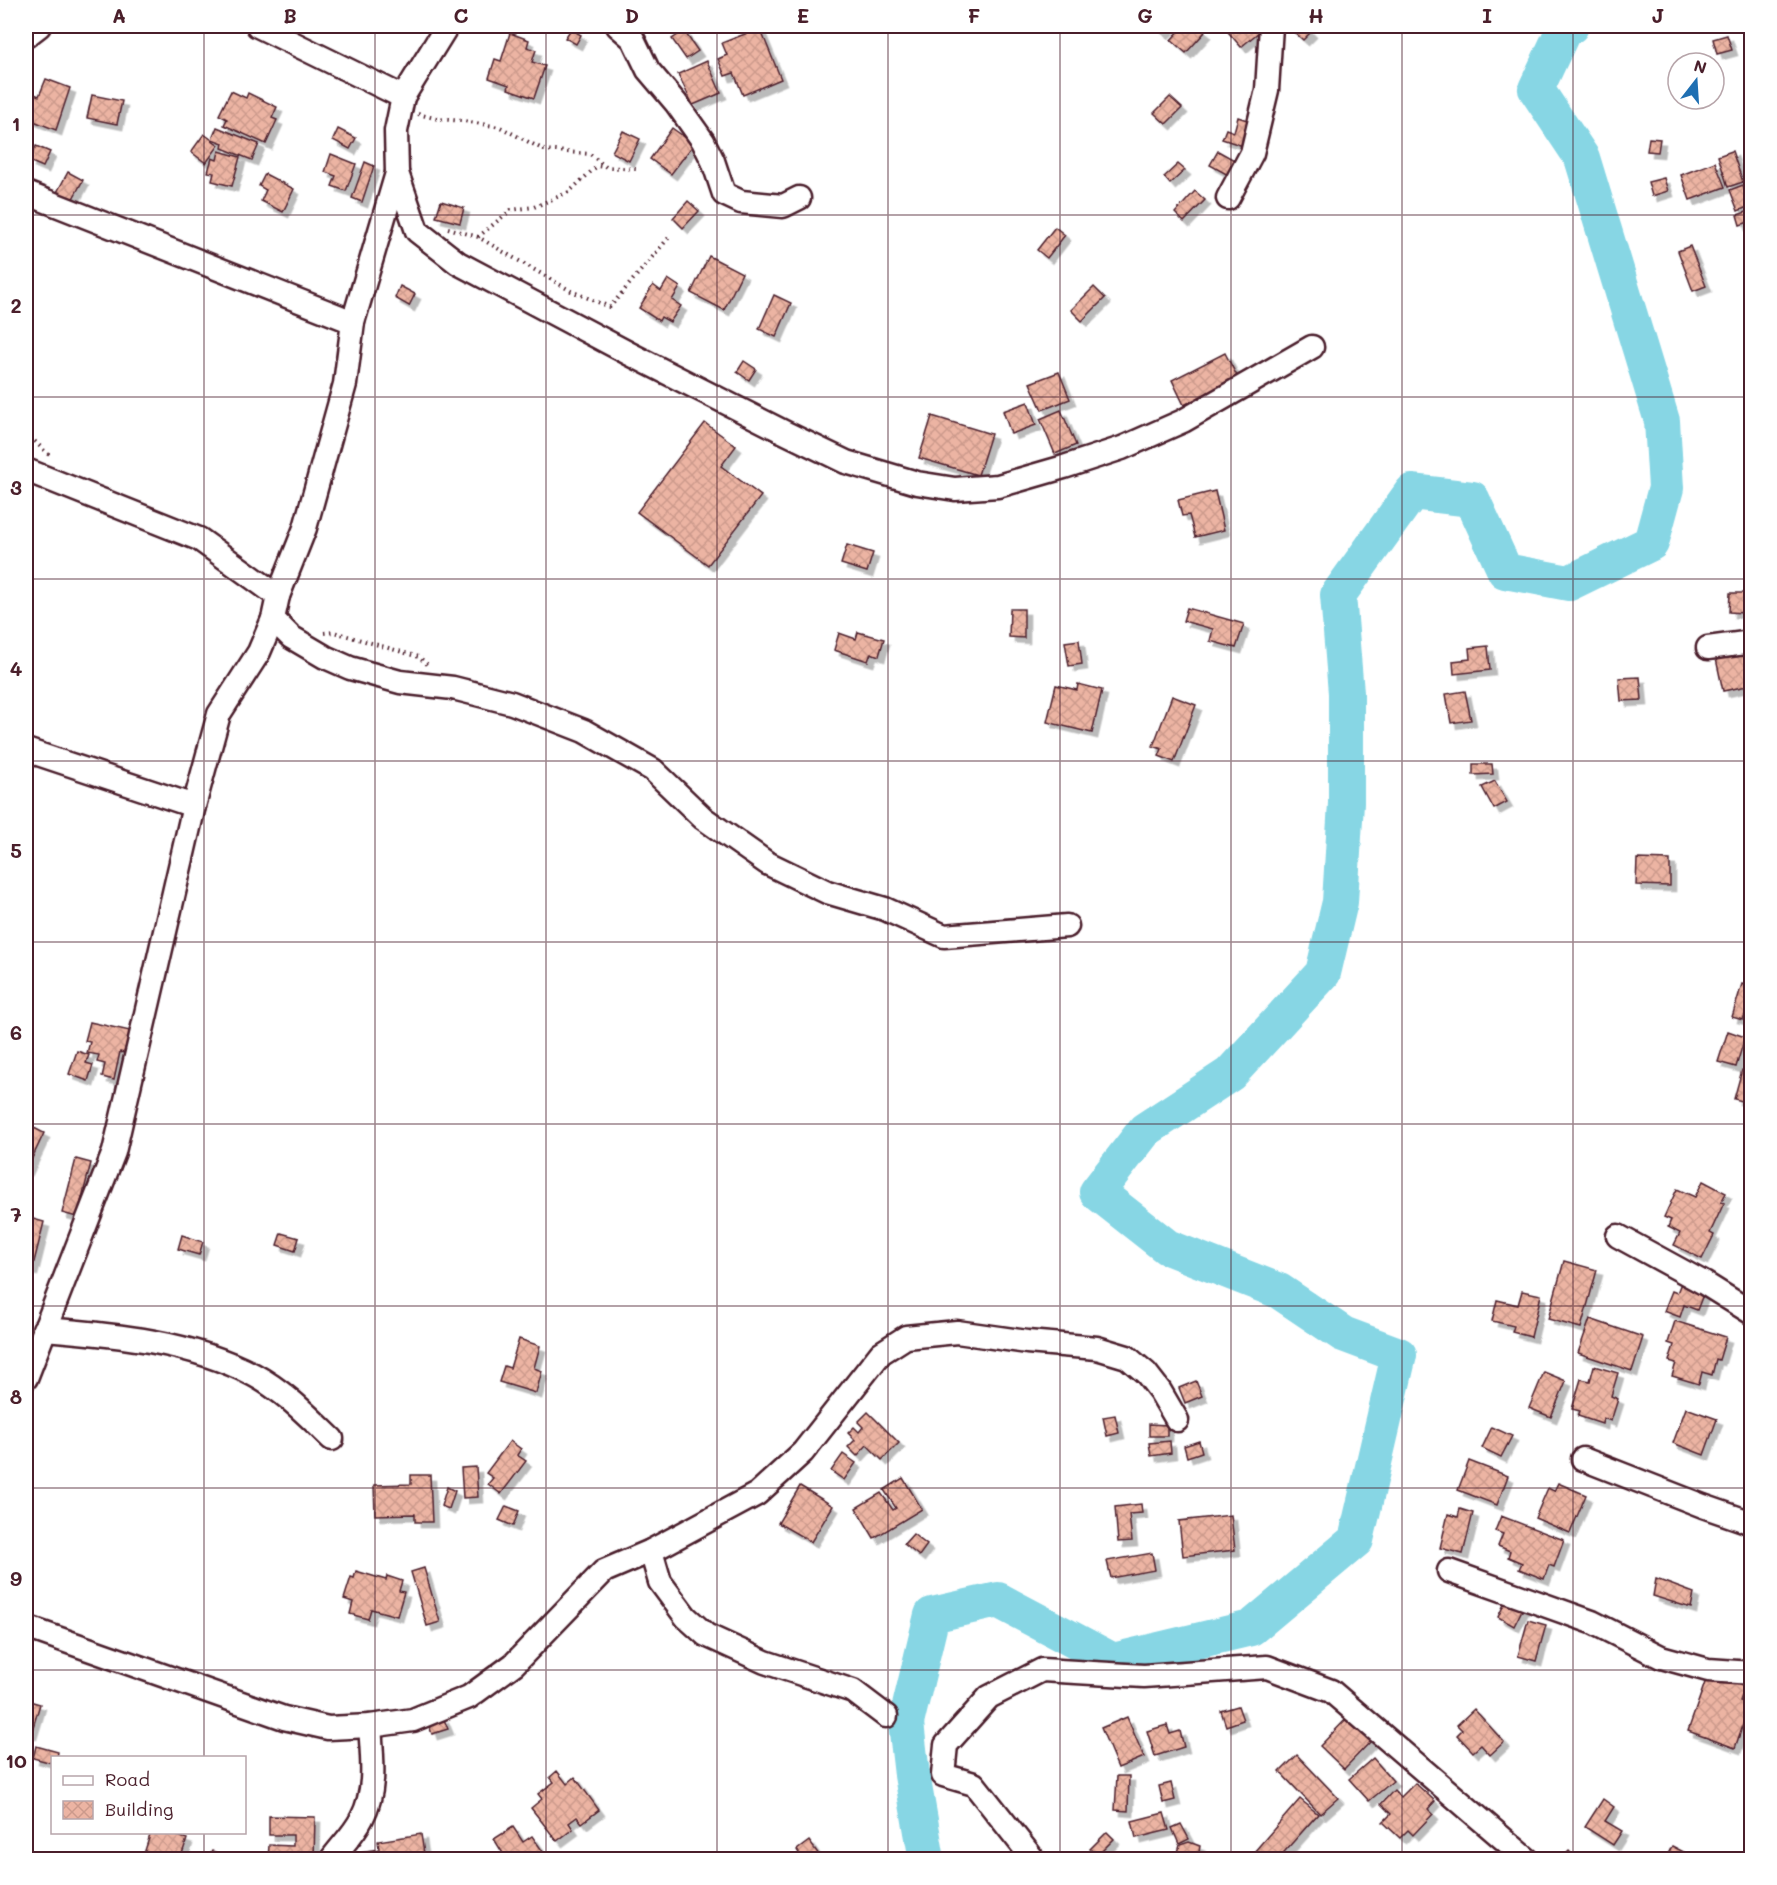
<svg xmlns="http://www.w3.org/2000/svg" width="1777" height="1885" viewBox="0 0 1777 1885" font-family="Mali,sans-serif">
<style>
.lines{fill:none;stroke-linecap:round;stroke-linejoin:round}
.river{stroke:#87d6e4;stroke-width:36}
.building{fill:url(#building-cross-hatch);stroke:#4a1f2b;stroke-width:1.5;filter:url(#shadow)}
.minor-casing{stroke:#4a1f2b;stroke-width:27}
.path{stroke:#4a1f2b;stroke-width:4;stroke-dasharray:1.5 4.5;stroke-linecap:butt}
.minor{stroke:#fff;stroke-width:22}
.grid{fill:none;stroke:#4a1f2b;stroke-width:1.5;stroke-opacity:0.55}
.neatline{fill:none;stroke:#4a1f2b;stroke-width:2}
.grid-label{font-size:20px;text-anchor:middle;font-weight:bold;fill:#4a1f2b}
</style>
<defs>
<pattern id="building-cross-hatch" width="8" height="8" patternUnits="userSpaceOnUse" patternTransform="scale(1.5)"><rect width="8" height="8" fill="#ecb4a3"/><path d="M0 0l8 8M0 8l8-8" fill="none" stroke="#cc9a8c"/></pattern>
<filter id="shadow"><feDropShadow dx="5.5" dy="5.5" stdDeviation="0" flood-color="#0004"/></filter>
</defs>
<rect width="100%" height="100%" fill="#fff"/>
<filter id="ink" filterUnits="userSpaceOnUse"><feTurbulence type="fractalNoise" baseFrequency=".0167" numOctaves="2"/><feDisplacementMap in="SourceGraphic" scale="12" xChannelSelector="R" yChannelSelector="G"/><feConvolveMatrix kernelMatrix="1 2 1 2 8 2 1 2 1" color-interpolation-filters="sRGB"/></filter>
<g filter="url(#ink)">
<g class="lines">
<path class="river" d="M927,1860l-15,-85 -6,-52 26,-108 66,-15 115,61 138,-33 105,-88 43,-185 -56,-21 -64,-43 -112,-44 -70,-55 48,-62 85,-56 93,-101 17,-71 6,-99v-110l-8,-98 74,-103 60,7 33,72 64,12 82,-40 15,-55 -4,-67 -80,-263 -46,-69 29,-62 6,-1"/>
</g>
<g class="building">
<path d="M1154,26h16l-7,7z"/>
<path d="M1175,26h23l7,6 -19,21 -15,-13 9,-10z"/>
<path d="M1223,26h43l-25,21z"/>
<path d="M1288,26h17l6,6 -8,8z"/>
<path d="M760,28l21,51 -38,16 -9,-22 -9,3 -7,-17 9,-4 -5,-12z"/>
<path d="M571,29l10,6 -5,9 -11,-6z"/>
<path d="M684,31l14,20 -12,8 -14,-20z"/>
<path d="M510,33l19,7 -2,7 9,3 -4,12 13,4 -11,32 -26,-9 1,-4 -20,-7 6,-19 6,2z"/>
<path d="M1727,35l5,15 -15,4 -4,-15z"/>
<path d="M707,61l14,32 -28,12 -15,-31z"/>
<path d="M46,79l24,9 -14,42 -30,-12v-13l4,-13 9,4z"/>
<path d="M231,91l15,7 2,-5 29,14 -5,11 5,2 -11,24 -42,-19 3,-6 -8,-4z"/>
<path d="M92,95l30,6 -5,23 -30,-6z"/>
<path d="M1170,97l12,11 -16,16 -12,-11z"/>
<path d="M1238,117l15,5 -7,25 -24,-8 4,-10 8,3z"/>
<path d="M217,127l42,17 -7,16 -30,-12 1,-5 -11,-4z"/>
<path d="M672,128l22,16 -23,30 -21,-15z"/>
<path d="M338,129l18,9 -6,11 -17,-9z"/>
<path d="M623,131l17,8 -11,22 -17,-9z"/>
<path d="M204,134l15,11 -13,18 -15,-11z"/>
<path d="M1649,138l11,1 -2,13 -11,-1z"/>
<path d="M36,146l14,6 -7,15 -14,-6z"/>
<path d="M219,151l21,6 -8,29 -20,-5 2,-8 -6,-1 4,-14 5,2z"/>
<path d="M1218,151l20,11 -8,14 -20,-11z"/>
<path d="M1732,151l11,31 -15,5 -10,-31z"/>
<path d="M331,154l25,10 -10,27 -14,-5 4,-10 -11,-4z"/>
<path d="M365,162l9,4 -12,36 -10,-4z"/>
<path d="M1715,162l10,25 -35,13 -9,-25z"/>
<path d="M1178,164l7,6 -15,14 -6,-7z"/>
<path d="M68,172l15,8 -13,24 -15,-8z"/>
<path d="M265,174l29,15 -11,23 -22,-11 5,-11 -7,-4z"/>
<path d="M1664,178l4,13 -16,5 -4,-14z"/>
<path d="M1743,185l7,21 -12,5 -8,-21z"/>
<path d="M1195,191l10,9 -21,22 -9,-9z"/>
<path d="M441,201l23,7 -4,15 -24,-6z"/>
<path d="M688,201l11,10 -16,17 -10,-10z"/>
<path d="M1750,211l2,10 -12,4 -3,-10z"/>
<path d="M1055,227l10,8 -18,23 -10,-8z"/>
<path d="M1690,246l16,40 -13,5 -15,-40z"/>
<path d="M709,256l33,17 -18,37 -33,-17z"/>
<path d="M668,279l12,8 -8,13 9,6 -11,16 -9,-5 -2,4 -20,-13 14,-23 8,6z"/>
<path d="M400,286l15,8 -6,12 -14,-8z"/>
<path d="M1094,287l11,11 -23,23 -11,-11z"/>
<path d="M774,295l17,8 -15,34 -17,-8z"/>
<path d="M1225,353l13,25 -54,27 -12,-25z"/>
<path d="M744,361l12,8 -7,11 -12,-8z"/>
<path d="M1059,372l11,27 -28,11 -12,-27z"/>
<path d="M1028,402l8,23 -25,9 -8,-23z"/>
<path d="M1061,410l15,35 -21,9 -15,-35z"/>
<path d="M932,416l59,18 -13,41 -59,-17z"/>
<path d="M705,423l31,23 -15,20 40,30 -53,69 -71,-53z"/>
<path d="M1215,491l9,39 -29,7 -6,-22 -7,1 -4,-16z"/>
<path d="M847,545l26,8 -6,19 -26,-8z"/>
<path d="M1730,593h14l-1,20 -14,-1z"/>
<path d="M1187,608l57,16 -8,24 -26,-7 3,-12 -30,-8z"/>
<path d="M1010,609h14v29l-15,-1z"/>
<path d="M858,632l26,7 -5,17 -8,-3 -3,8 -34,-11 5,-17 17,6z"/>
<path d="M1079,640l3,24 -13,2 -4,-24z"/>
<path d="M1488,646l2,24 -36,4 -1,-13 17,-2 -1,-11z"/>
<path d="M1752,646v39l-29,6 -8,-37z"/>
<path d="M1640,677l2,23 -21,1 -2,-23z"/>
<path d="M1078,684l24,6 -10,43 -45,-11 9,-37 21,5z"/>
<path d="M1465,691l6,29 -20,3 -5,-29z"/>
<path d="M1172,696l24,9 -22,57 -15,-6 3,-7 -9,-3z"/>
<path d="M1473,764h19l1,10 -20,1z"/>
<path d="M1495,781l12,21 -13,7 -12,-22z"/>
<path d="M1637,859l33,1v26l-34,-1z"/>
<path d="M1742,984l10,3v8l-9,25 -11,-3z"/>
<path d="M90,1022l40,9 -6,22 -4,-1 -6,28 -12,-3 3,-13 -8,-2 2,-7 -12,-2 3,-11 -5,-1z"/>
<path d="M1728,1031l17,6 -9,30 -18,-5z"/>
<path d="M77,1051l12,4 -3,8 7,2 -5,16 -19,-7z"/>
<path d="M1742,1070l10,2v46l-8,-2 3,-14 -13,-3z"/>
<path d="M34,1128l10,5 -18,38v-25z"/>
<path d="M76,1159l15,4 -14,54 -15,-4z"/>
<path d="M1703,1181l23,12 -5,9 3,1 -14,30 4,2 -12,24 -28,-14 6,-12 -12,-6 3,-7 -7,-3 13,-28 18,8z"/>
<path d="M26,1217l18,5 -12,48 -6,-1z"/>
<path d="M281,1233l18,5 -4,13 -18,-6z"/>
<path d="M182,1235l21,7 -4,13 -21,-6z"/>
<path d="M1564,1261l33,9 -16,58 -33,-9z"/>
<path d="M1681,1283l23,9 -7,18 -13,-5 -4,12 -16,-6 8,-20 5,2z"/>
<path d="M1522,1291l19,4 -10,42 -19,-5 2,-6 -22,-5 5,-21 21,5z"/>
<path d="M1590,1319l53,18 -11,34 -54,-18z"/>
<path d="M1675,1321l51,16 -7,23 -3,-1 -4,16 -10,-3 -3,12 -27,-8 4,-13 -7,-2 5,-16 -6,-2z"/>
<path d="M519,1339l21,7 -6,22 8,3 -6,22 -37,-11 5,-16 6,2z"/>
<path d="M1594,1366l24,7 -7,23 7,3 -7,22 -8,-3 -1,6 -24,-8 2,-5 -8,-2 9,-30 9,2z"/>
<path d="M1544,1372l22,9 -15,36 -22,-9z"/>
<path d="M1196,1381l6,15 -17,7 -6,-15z"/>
<path d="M1686,1408l31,11 -13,36 -31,-12z"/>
<path d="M868,1412l31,31 -17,17 -15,-15 -10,11 -9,-9 7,-7 -7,-7 6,-6 5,5 4,-5 -5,-5z"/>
<path d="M1115,1415l4,18 -12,3 -4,-19z"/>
<path d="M1149,1424l18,1v11h-18z"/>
<path d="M1492,1427l20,9 -11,21 -19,-9z"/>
<path d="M510,1441l11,8 -4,6 9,6 -25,33 -13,-10 5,-6 -7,-5z"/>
<path d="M1170,1441l1,12 -20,3 -2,-13z"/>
<path d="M1199,1441l3,11 -15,5 -3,-11z"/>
<path d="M843,1454l13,9 -12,17 -13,-9z"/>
<path d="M1469,1461l39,15 -11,29 -39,-15z"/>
<path d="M476,1467l2,30 -15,1 -2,-30z"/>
<path d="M411,1475h19l2,47h-17v-8l-40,1 -1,-30 37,-1z"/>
<path d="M903,1478l19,31 -48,29 -18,-30 25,-15 12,17 3,-2 -12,-18z"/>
<path d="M1558,1483l28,12 -16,38 -35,-15 13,-30 6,3z"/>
<path d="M800,1486l33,20 -22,36 -33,-19z"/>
<path d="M447,1487l8,4 -6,18 -8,-3z"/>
<path d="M1141,1504l1,9 -13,1 3,27 -14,1 -3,-35z"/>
<path d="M506,1506l13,5 -6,15 -14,-6z"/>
<path d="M1460,1509l13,4 -10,41 -23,-6 8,-34 10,3z"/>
<path d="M1231,1515l4,35 -52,6 -4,-35z"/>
<path d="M1501,1516l63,24 -10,27 -5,-2 -5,14 -25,-10 3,-6 -14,-6 2,-6 -12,-5 5,-12 -8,-3z"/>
<path d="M913,1534l14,11 -8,11 -15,-12z"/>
<path d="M1152,1553l3,17 -44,8 -4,-17z"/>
<path d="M424,1568l16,54 -13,4 -16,-54z"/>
<path d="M356,1571l30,9 1,-4 15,5 -3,10 5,1 -7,24 -26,-7 -3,10 -18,-5 3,-12 -9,-3 7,-22 3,1z"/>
<path d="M1656,1579l38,14 -3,15 -38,-12z"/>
<path d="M1508,1596l17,8 -11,22 -16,-9z"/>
<path d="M1528,1620l18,5 -10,36 -18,-5z"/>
<path d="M1708,1674l37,13 -5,14 10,3 -15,44 -47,-17z"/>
<path d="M26,1700l14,4 -9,30 -5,-1z"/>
<path d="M1238,1706l5,14 -17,6 -5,-15z"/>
<path d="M1474,1709l30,33 -14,13 -9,-10 -8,7 -16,-17 5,-5 -5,-5z"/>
<path d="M1349,1716l24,23 -29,30 -24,-23z"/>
<path d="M443,1717l5,12 -16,5 -4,-11z"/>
<path d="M1127,1717l17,40 -26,11 -17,-40z"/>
<path d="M1167,1725l3,9 10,-3 4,16 -29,9 -8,-25z"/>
<path d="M36,1746l22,6 -1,6h-5v5l-19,-5z"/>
<path d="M1297,1755l41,43 -18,16 -40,-42z"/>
<path d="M1373,1758l20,23 -24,20 -20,-22z"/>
<path d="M557,1771l10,13 8,-7 24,33 -17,13 -5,-6 -8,6 4,6 -16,12 -26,-33 11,-9 -4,-5 16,-12 -4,-5z"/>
<path d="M1117,1776h12l-1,35 -13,-1z"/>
<path d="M1171,1783l4,17 -12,3 -4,-17z"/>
<path d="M1415,1783l20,18 -7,8 5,5 -20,21 -5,-5 -8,8 -17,-16 8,-8 -10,-10 13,-14 7,7z"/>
<path d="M1300,1799l18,15 -41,46h-14l-9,-8z"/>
<path d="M1603,1799l11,8 -9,14 17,10 -9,14 -28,-18z"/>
<path d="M1164,1813l5,17 -33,8 -4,-17z"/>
<path d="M269,1816l46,1 -1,43h-46l1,-15 24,1v-11h-24z"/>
<path d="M1181,1824l8,15 -10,5 -7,-16z"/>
<path d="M513,1827l10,15 9,-6 12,17 -10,7h-27l-13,-21z"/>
<path d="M151,1832h16l20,7 -7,21h-38z"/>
<path d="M1107,1832l7,7 -17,17 -7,-7z"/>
<path d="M421,1834l4,26h-65l-2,-8 21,-3 -1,-8z"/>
<path d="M809,1841l13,18 -1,1h-18l-6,-10z"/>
<path d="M1189,1842l11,4 -1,6 3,1 -2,7h-24l4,-15z"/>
<path d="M1672,1846l27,14h-34z"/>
<path d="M1749,1850l3,2v8h-10l-1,-2z"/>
<path d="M212,1851l23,9h-27z"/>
<path d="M1569,1851l8,9h-17z"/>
<path d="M1207,1853l18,5v2h-20z"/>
</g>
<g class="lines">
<g class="minor-casing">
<g id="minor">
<path d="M258,26l145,71"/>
<path d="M618,26l15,13 15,31 28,33 27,38 10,20 11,33 17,8 42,4 16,-8"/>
<path d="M26,36l13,-10"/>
<path d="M397,173l20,58 41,32 172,91 156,79 60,29 71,21 38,6 43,-3 66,-19 58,-19 61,-27 129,-74"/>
<path d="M26,193l327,129"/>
<path d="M1228,198l24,-45 15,-63 4,-64"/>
<path d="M26,470l173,69 79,57"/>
<path d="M273,619l18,18 34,20 25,11 50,14 53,6 59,15 72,28 69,39 50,48 64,45 60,29 58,17 59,27 123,-10"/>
<path d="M1708,648l44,-6"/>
<path d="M26,750l168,56"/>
<path d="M1618,1236l86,47 48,30"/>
<path d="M44,1329c72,6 145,12 210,46 30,16 54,41 78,64"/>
<path d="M26,1378l88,-226 80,-346 25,-92 40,-62 14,-33 5,-23 27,-68 40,-144 8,-62 44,-149 -1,-42 7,-34 44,-71"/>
<path d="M1583,1459l120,47 49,17"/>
<path d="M651,1551l9,31 26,35 20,18 59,27 88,29 33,25"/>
<path d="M1449,1571l143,51 69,35 47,13 44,3"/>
<path d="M26,1627l258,91 44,10 42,-2 43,-6 56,-23 45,-33 90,-93 47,-20 106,-57 46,-42 78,-99 25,-16 51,-5 70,10 70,6 30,9 19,16 14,18 17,29"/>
<path d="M331,1860c10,-14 23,-26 31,-42 15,-29 10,-61 8,-92"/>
<path d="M1034,1860l-60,-76 -31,-9 3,-30 43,-48 53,-27 102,6 123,-9 64,24 197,169"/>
</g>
</g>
<g class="path">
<path d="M418,114l20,5 26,2 36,6 44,23 46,4 16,13 30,2"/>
<path d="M448,228l30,9 93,54 39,16 61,-72"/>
<path d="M478,237l33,-27 23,-3 35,-15 28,-26 7,1"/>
<path d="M26,433l23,22"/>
<path d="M324,633l10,-1 85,25 8,7"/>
</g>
<use href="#minor" class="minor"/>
</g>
</g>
<path class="grid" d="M204,26v1732M375,26v1834M546,26v1834M717,26v1834M888,26v1834M1060,26v1834M1231,26v1834M1402,26v1834M1573,26v1834M26,215h1726M26,397h1726M26,579h1726M26,761h1726M26,942h1726M26,1124h1726M26,1306h1726M26,1488h1726M26,1670h1726M204,1832v28"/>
<rect width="1777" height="1885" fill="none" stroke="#fff" stroke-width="66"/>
<rect x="51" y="1756" width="195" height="78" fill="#ffffff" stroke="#b7a5aa" stroke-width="1.5"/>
<rect x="63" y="1776" width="30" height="9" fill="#ffffff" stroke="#b7a5aa" stroke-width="1.5"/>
<text x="105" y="1786" font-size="18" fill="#4a1f2b">Road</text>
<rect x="63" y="1801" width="30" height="18" fill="url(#building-cross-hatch)" stroke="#b7a5aa" stroke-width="1.5"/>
<text x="105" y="1816" font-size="18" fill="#4a1f2b">Building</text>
<g transform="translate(1696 81) rotate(17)"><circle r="28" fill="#ffffff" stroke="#b7a5aa" stroke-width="1.5"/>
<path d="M0-4.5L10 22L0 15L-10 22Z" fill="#1f6fb2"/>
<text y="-9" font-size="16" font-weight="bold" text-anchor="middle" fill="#4a1f2b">N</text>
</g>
<rect x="33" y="33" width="1711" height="1819" class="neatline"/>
<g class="grid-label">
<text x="119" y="23">A</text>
<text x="290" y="23">B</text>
<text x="461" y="23">C</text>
<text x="632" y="23">D</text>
<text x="803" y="23">E</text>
<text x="974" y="23">F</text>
<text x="1145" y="23">G</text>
<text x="1316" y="23">H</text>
<text x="1487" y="23">I</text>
<text x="1658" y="23">J</text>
<text x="16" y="131">1</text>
<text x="16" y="313">2</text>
<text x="16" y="495">3</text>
<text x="16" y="676">4</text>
<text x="16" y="858">5</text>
<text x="16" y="1040">6</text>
<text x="16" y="1222">7</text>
<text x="16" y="1404">8</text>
<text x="16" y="1586">9</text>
<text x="16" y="1768">10</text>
</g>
</svg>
